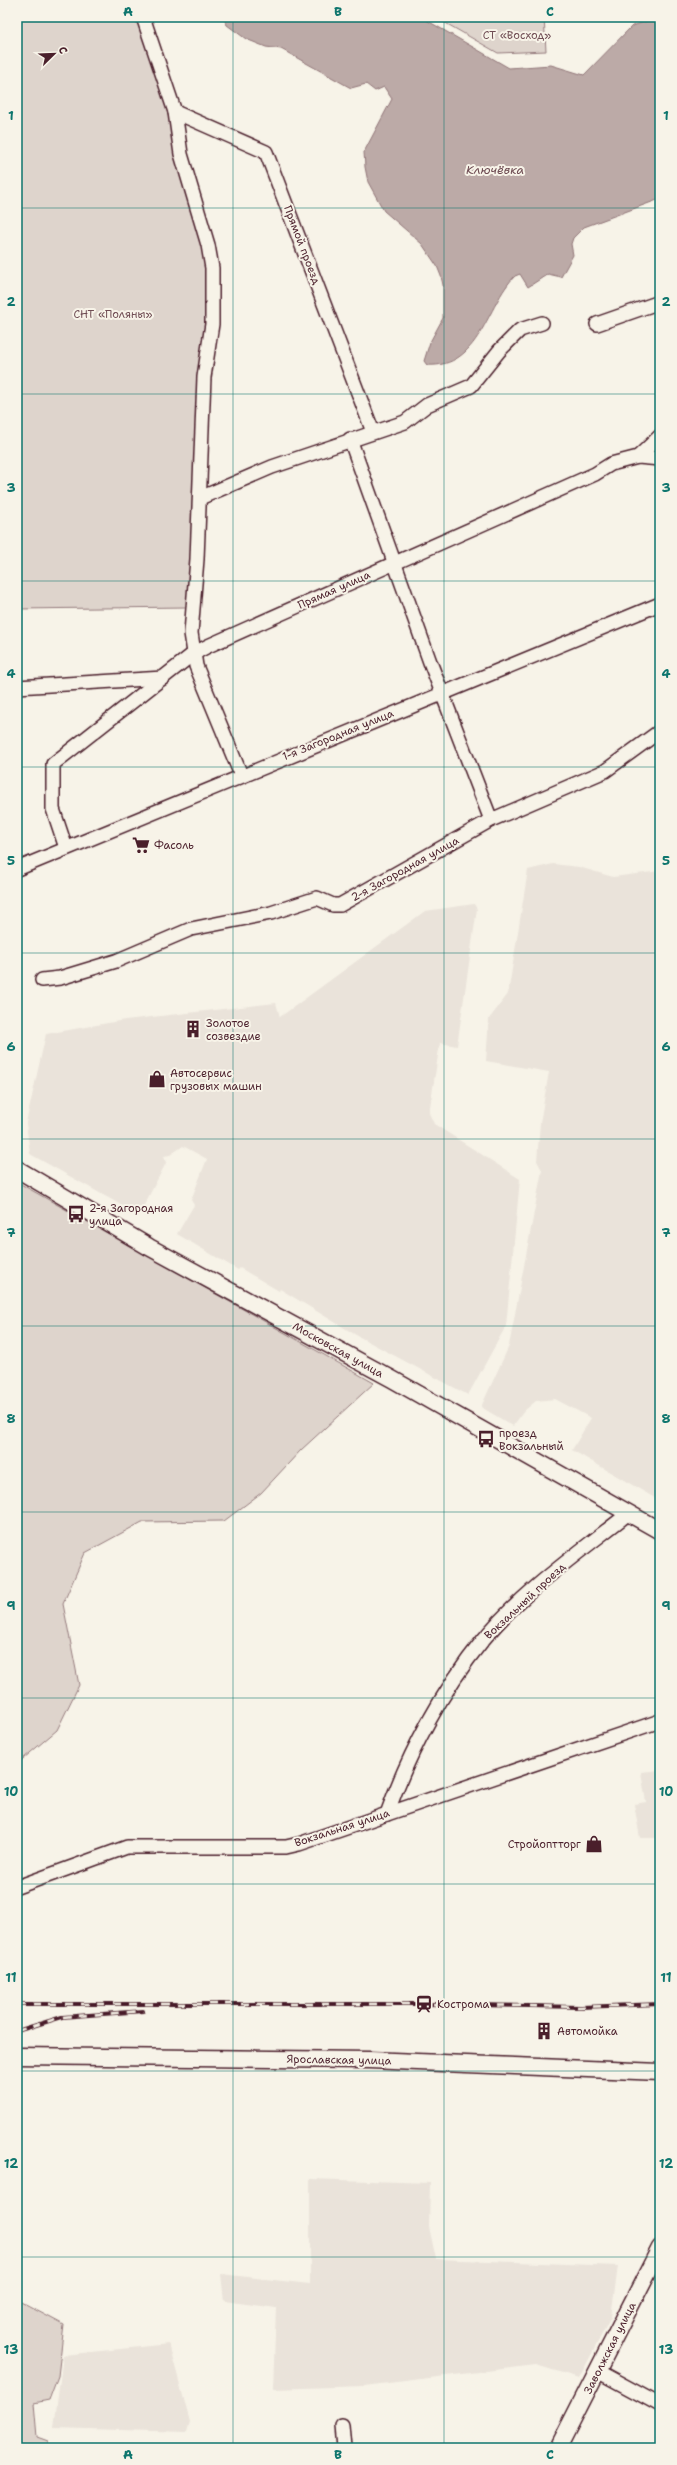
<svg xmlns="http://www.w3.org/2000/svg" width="677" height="2465" viewBox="0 0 677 2465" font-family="'Shantell Sans',sans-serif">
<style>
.built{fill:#eae3da}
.green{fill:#ded4cc;stroke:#947a7c}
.water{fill:#bcaaa7;stroke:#8e7275}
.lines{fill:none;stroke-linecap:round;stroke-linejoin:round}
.minor-casing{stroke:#4a1f2b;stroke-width:16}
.major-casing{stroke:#4a1f2b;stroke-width:19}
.minor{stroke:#f7f3e8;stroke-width:13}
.major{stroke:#f7f3e8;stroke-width:16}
.rail-casing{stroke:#4a1f2b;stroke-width:4}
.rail{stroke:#f7f3e8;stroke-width:2.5;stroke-dasharray:8;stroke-linecap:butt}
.grid{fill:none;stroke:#0f766e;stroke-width:1;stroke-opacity:0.55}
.labels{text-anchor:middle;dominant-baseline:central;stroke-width:4;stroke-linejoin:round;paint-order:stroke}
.park-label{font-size:11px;fill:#6f4c53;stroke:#f7f3e8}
.street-label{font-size:11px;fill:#4a1f2b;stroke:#f7f3e8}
.poi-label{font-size:11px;fill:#4a1f2b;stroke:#f7f3e8;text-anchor:start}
.water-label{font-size:12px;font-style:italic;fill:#6c4950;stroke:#f7f3e8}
.neatline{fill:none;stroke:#0f766e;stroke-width:1.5}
.grid-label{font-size:13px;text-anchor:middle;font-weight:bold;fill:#0f766e}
</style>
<rect width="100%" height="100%" fill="#f7f3e8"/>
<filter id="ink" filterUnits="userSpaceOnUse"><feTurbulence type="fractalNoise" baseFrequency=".025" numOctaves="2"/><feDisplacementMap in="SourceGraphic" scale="8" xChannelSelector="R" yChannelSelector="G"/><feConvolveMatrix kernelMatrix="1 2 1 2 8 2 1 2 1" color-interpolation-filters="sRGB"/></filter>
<g filter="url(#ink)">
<g class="built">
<path d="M553,864l26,3 34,10 47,-6v630l-88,-51 19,-32 -36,-19 -19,2 -12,10 -11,15 -32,-19 28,-61 33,-176 -5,-9 3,-38 9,-51 -63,-11 3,-42 19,-25 20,-124z"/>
<path d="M474,904l3,5 -20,137 -17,-3 -11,70 5,11 86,55 -14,147 -38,69 -112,-60 -76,-46 -1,2 -39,-23 -2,2 -61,-36 17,-29 -3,-5 16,-41 -24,-13 -13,9 -6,1 2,7 -27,52 -109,-61 -4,-31 20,-89 79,-14 151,-17 4,14 145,-106z"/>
<path d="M660,1770v68h-20l-6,-34 12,-2 -5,-30z"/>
<path d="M310,2179l120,4 -1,44 7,32 182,7 -7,51 -32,61 -43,-13 -172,21 -91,3 3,-81 -52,-7 -3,-27 89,10z"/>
<path d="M169,2344l21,78 -3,10 -133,-4 9,-73z"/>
</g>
<g class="green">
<path d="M17,17h127l65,256 -22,334 -170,2z"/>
<path d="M435,17h109l2,34 -48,2z"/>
<path d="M17,1182l357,201 -73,67 -40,43 -37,28 -82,1 -57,31 -22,51 16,81 -22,45 -40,34z"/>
<path d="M17,2300l47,25 -6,51 -9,24 -15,3 3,34 11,4 -1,7h-30z"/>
</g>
<path class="water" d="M223,17h198l88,51 42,-3 33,10 48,-49 28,-9v182l-76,28 -11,11 -2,6 2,11 -12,22 -13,-3 -20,13 -8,-13 -5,2c-29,29 -35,93 -88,89l-3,-4 6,-19 13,-24v-33l-2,-9 -4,-10 -15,-22 -38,-33 -16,-29 -3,-15 -1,-15 28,-53 -8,-12 -9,4 -9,-7 -15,4 -70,-39 -15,-2 -20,-8 -19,-14z"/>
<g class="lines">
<g class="minor-casing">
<g id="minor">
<path d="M143,17l32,95 6,42 27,91 4,23v56l-8,53 -7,182 -6,74 5,33 45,109"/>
<path d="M175,112l91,40 107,280"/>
<path d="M597,324l63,-22"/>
<path d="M350,439l80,223 61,158"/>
<path d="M638,457l22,-21"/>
<path d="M200,498l72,-31 133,-45 22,-17 44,-19 28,-35 21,-21 22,-7"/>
<path d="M17,687l146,-9"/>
<path d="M66,848l-13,-39v-45l140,-110 15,-8 387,-172 16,-10 27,-7 22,2"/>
<path d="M17,869l643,-265"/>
<path d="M42,980l18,-2 56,-17 75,-32 80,-16 46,-15 16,7h7l151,-85 114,-49 55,-40"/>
<path d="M387,1814c21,-60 56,-125 96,-174 39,-48 98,-89 146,-127"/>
<path d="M17,1887l110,-40h159l13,-3 361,-123"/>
<path d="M599,2372l61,33"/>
<path d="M342,2426l2,22"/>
</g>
</g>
<g class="major-casing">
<g id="major">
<path d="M17,1169l132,78 243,132 268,152"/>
<path d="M17,2056l352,4 291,12"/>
<path d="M558,2448l102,-200"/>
</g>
</g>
<use href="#minor" class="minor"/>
<use href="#major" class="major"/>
<g class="rail-casing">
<g id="rail">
<path d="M17,2004h407l157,3 79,-3"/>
<path d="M17,2031l45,-14 81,-6"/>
</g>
</g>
<use href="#rail" class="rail"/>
</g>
</g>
<path class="grid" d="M233,17v2431M444,17v2431M17,208h643M17,394h643M17,581h643M17,767h643M17,953h643M17,1139h643M17,1326h643M17,1512h643M17,1698h643M17,1884h643M17,2071h643M17,2257h643"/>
<defs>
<g id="supermarket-bare" transform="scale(1.38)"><path d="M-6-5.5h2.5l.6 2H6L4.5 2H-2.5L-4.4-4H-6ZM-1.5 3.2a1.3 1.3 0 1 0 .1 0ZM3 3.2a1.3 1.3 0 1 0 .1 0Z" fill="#4a1f2b" stroke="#f7f3e8" stroke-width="2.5" paint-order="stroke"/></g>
<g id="building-bare" transform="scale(1.38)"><path d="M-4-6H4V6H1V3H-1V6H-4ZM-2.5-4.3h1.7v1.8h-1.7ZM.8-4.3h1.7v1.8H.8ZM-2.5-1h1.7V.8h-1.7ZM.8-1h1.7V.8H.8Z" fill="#4a1f2b" stroke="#f7f3e8" stroke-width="2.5" paint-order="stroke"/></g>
<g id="shop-bare" transform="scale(1.38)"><path d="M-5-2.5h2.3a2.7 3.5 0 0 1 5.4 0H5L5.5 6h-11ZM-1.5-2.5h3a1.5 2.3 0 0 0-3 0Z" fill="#4a1f2b" stroke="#f7f3e8" stroke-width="2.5" paint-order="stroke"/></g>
<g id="bus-bare" transform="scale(1.38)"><path d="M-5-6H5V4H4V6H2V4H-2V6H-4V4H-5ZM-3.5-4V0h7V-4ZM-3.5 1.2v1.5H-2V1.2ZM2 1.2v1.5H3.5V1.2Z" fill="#4a1f2b" stroke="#f7f3e8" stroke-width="2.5" paint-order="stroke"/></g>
<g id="station-bare" transform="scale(1.38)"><path d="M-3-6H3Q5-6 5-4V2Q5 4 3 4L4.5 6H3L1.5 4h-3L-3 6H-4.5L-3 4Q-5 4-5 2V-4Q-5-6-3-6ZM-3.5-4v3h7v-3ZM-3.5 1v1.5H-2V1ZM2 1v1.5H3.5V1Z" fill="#4a1f2b" stroke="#f7f3e8" stroke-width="2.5" paint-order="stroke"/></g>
</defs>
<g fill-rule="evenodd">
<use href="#supermarket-bare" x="141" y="845"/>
<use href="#building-bare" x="193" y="1029"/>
<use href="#shop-bare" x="157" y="1079"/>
<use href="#bus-bare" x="76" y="1214"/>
<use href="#bus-bare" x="486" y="1439"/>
<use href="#shop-bare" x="594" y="1844"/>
<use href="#station-bare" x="424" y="2004"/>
<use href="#building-bare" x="544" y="2031"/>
</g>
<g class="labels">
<g class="park-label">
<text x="517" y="35">СТ «Восход»</text>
<text x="113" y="314">СНТ «Поляны»</text>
</g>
<g class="street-label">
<text transform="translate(302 245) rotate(69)">Прямой проезд</text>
<text transform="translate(334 590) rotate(-24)">Прямая улица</text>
<text transform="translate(338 735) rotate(-22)">1-я Загородная улица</text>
<text transform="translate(405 869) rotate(-29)">2-я Загородная улица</text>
<text transform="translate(338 1350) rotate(29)">Московская улица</text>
<text transform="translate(525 1601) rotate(-43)">Вокзальный проезд</text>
<text transform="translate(342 1828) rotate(-18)">Вокзальная улица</text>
<text transform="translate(339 2060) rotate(1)">Ярославская улица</text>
<text transform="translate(610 2348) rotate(-63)">Заволжская улица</text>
</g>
<g class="poi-label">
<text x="154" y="845">Фасоль</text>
<text x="206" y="1023">Золотое<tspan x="206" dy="13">созвездие</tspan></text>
<text x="170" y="1073">Автосервис<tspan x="170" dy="13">грузовых машин</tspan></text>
<text x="89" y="1208">2-я Загородная<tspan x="89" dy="13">улица</tspan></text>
<text x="499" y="1433">проезд<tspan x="499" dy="13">Вокзальный</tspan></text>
<text x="581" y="1844" text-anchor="end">Стройоптторг</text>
<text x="437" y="2004">Кострома</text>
<text x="557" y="2031">Автомойка</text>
</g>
<g class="water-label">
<text x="495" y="170">Ключёвка</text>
</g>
</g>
<rect width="677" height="2465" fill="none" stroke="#f7f3e8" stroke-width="44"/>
<g transform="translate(54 54) rotate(67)" stroke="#f7f3e8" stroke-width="3" paint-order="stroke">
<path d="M0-3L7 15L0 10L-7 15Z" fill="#4a1f2b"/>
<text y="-6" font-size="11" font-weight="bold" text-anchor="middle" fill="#4a1f2b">С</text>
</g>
<rect x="22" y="22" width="633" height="2421" class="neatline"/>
<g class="grid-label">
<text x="128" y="16">A</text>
<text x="338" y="16">B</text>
<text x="550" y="16">C</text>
<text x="11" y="120">1</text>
<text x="666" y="120">1</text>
<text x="11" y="306">2</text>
<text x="666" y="306">2</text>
<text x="11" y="492">3</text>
<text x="666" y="492">3</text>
<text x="11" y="678">4</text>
<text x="666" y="678">4</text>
<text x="11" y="865">5</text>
<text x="666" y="865">5</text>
<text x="11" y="1051">6</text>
<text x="666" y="1051">6</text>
<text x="11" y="1237">7</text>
<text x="666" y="1237">7</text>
<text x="11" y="1423">8</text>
<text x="666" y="1423">8</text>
<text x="11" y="1610">9</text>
<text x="666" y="1610">9</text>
<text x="11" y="1796">10</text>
<text x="666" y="1796">10</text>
<text x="11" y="1982">11</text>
<text x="666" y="1982">11</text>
<text x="11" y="2168">12</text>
<text x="666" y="2168">12</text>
<text x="11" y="2354">13</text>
<text x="666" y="2354">13</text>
<text x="128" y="2459">A</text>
<text x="338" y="2459">B</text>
<text x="550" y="2459">C</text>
</g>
</svg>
